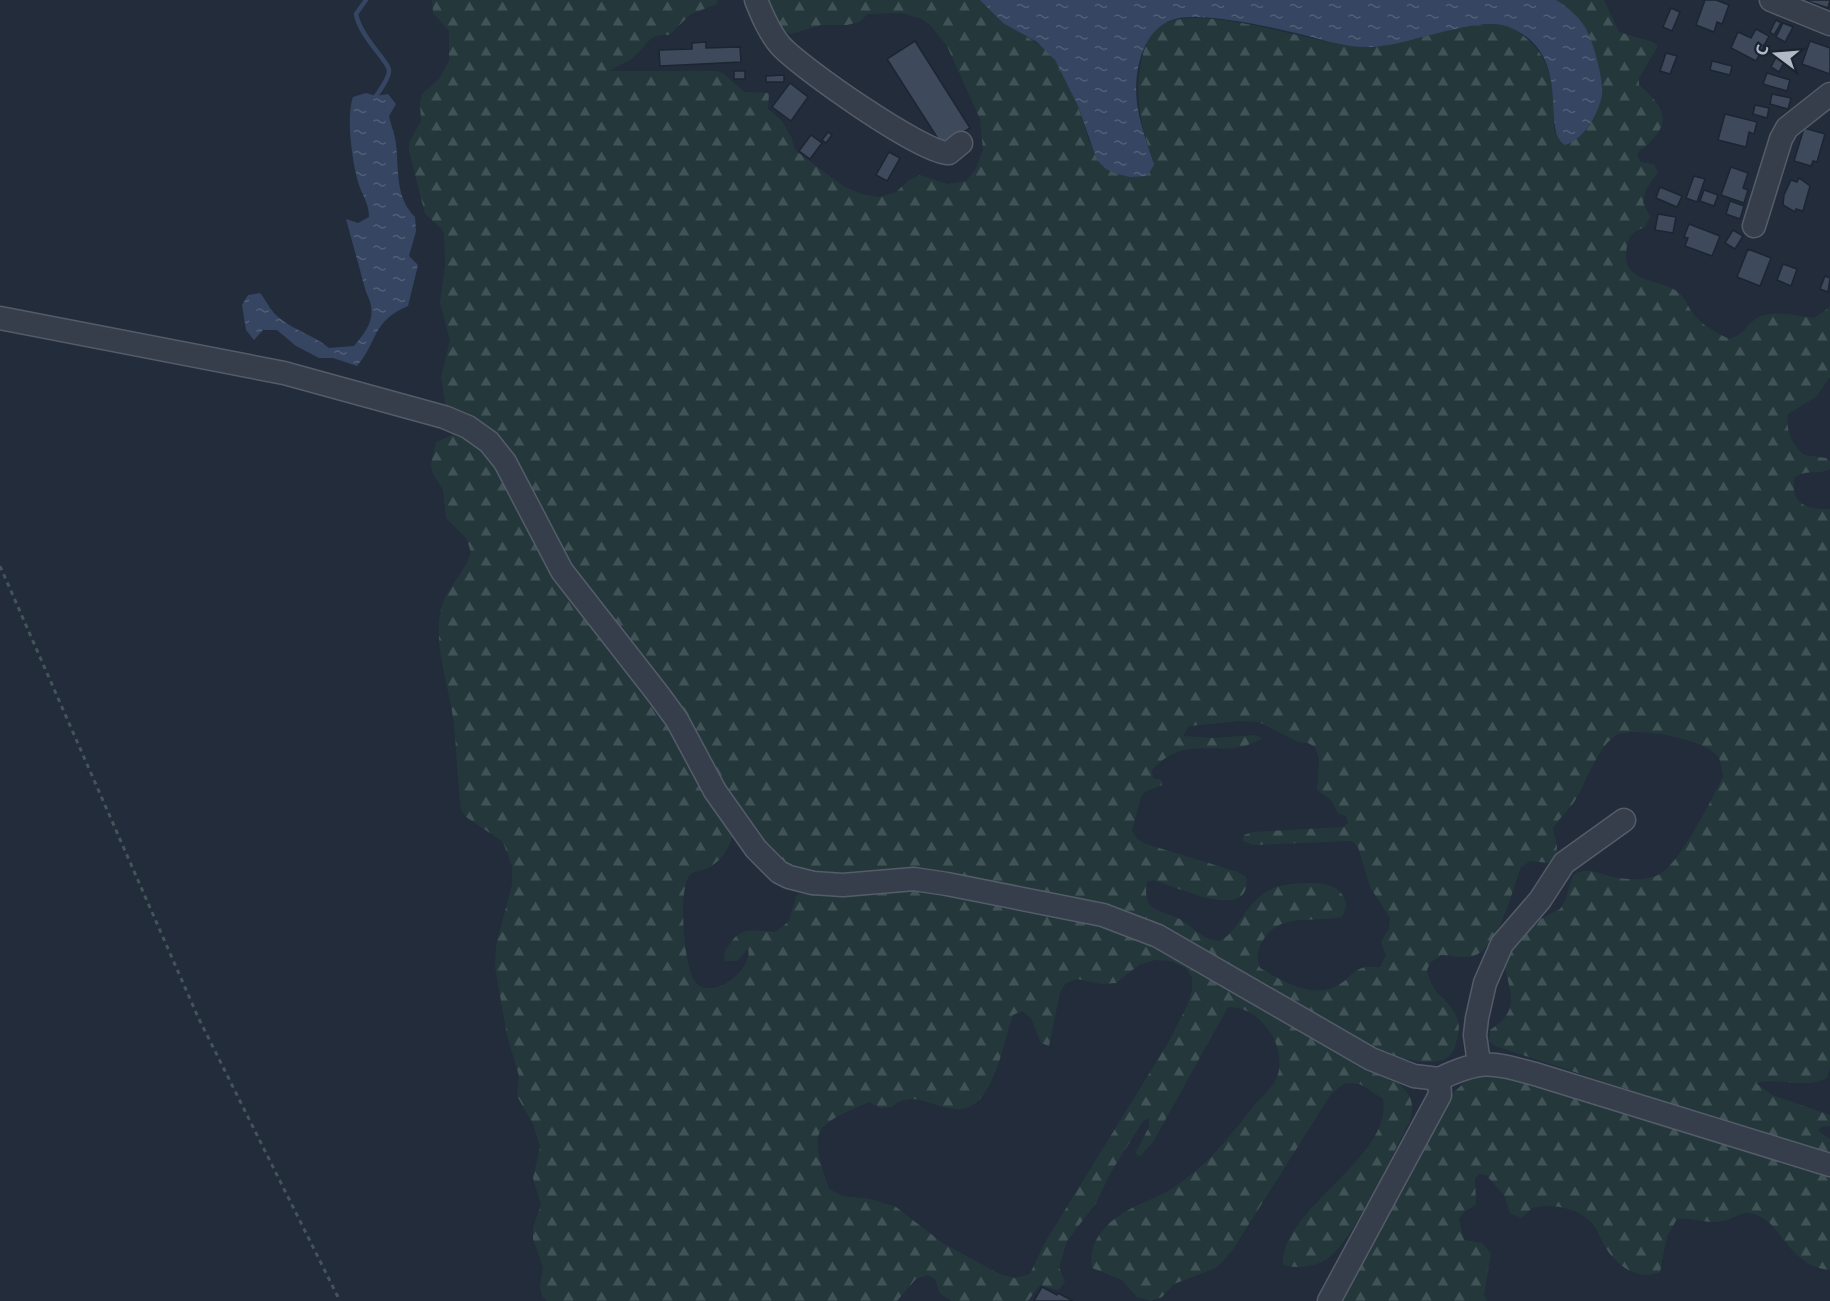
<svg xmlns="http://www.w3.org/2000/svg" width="1830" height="1301" viewBox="0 0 1830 1301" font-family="'Noto Sans',sans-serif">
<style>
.forest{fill:url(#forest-firs);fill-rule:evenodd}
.water{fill:url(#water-ripples)}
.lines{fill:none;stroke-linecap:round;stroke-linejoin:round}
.stream{stroke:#364662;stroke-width:4.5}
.building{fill:#3e4a5b;stroke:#1d2532;stroke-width:1.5}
.minor-casing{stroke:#545c69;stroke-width:25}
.path{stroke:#425559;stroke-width:3;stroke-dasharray:4.5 4.5;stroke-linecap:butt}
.minor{stroke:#363e4b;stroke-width:22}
</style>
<defs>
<pattern id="forest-firs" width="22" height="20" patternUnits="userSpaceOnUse" patternTransform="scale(1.5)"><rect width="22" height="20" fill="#24383c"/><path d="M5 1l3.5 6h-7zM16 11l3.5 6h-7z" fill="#415357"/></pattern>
<pattern id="water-ripples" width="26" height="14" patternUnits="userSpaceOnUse" patternTransform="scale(1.5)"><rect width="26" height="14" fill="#364662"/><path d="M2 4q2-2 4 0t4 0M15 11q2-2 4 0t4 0" fill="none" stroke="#515f77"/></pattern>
</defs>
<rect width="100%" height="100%" fill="#222c3b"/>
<g class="forest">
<path d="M432,0h286l-1,4 -26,10 -22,21c-20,-2 -21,9 -34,21 -8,7 -18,9 -25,15h106l7,2 21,19 25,1 -1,16 14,12 9,16 4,13 48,36 19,8 17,3 17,-5 13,-12 11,-5 27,9 19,-3 9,-11 8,-20 -3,-31 -33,-73 -16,-20 -9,-7 -20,-6 -34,1 -9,8 -12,3h-26l-30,9 -8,-4 -19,-30h216l35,29 32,21 8,10 23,46 11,35 17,28 24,8 20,-25c-10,-31 -15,-57 -9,-89 3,-15 7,-29 21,-38 42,-25 159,24 210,22 36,-1 113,-35 141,-18 42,25 41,59 41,103l35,-6 13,-31 -4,-26 -11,-38 -16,-20 -15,-11h48l15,32 34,10 5,4 -19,32v7c19,17 36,32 12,56 -4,5 -10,8 -14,13l3,8 14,2 4,8 -12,17 -3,13 7,15 -5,10c-10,4 -16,7 -18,19 -8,40 32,30 52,47 6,5 8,12 13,19 9,13 23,20 37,27 18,-6 13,-10 25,-19 16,-12 42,-4 60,-2l16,-11v70l-14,20 -28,17c-2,18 3,29 16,41l22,3 4,3v8c-11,6 -22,0 -36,8 -3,28 12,32 36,32v558l-3,11c-24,12 -47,-1 -71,5l16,12 58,20v11l-9,1 -3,4 12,8v13l-7,1 -328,-107 -6,-5 1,-11c37,-24 14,-43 14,-76l31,-32 25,-13 5,-8 8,-26c15,-10 30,1 45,3 12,2 32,2 42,-4 20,-11 53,-76 63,-98 -1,-5 -2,-13 -4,-18 -11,-19 -88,-33 -104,-22 -17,11 -29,46 -39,63 -6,10 -16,18 -23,29l4,18 -1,13 -6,4 -20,-2 -9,6c-9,24 -20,73 -43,87 -11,6 -25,2 -37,1l-11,8 -3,7c6,27 16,23 27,42 7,11 5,19 2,31 -7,36 -62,11 -85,6 8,10 15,21 24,30 15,17 20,18 15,42 -17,31 -57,121 -83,138 -12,8 -30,10 -44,6 -3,-56 111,-108 100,-166l-23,-15 -15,-1 -14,11 -99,157 -16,17 -42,16 -12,13 -11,4 -14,-4 -15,-17 -30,-12c-2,-15 1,-26 11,-38 18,-22 47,-28 70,-42 34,-22 55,-50 80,-81 9,-11 23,-21 26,-37 2,-16 -2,-29 -12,-42 -10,-13 -22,-21 -39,-21l-75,135 -13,14 -5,-2 14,-27v-9l-6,3 -32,51 -15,31 -29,38 -8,26 6,15 -7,8 -18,-5 -12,16h-76l-12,-7 -5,-15 -7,-4 -12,4 -19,22h-350l-5,-5 -2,-10 3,-19 -10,-28v-12l8,-22 -8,-27 7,-31 -7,-23 -16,-28 2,-20 -12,-41 -12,-68 1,-22 16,-60v-19l-9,-24 -37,-25 -5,-7c-4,-31 -4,-62 -8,-92 -5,-37 -20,-72 -12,-109 5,-21 24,-36 30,-57l-5,-14 -20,-20 -3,-28 -11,-18 -1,-8 5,-22 20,-9 -11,-31 -4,-25 9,-37 -10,-37 5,-38 -1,-31 -2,-5 -17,-15 -16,-63v-8l12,-22 -1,-18 2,-9 17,-15 10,-18v-30l-16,-18zM1240,721l19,1 39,20 10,1 7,4 4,12 -2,31 14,10 7,13 8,3 2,6 -4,5 -91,5 -9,3 -1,6 10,4 99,-4 6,6 12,40 20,31 -1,10 -8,14 5,13 -6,12c-5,1 -8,-1 -13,0 -10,0 -17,10 -24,15 -27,20 -58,0 -83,-14 -4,-10 -3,-17 2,-26 16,-30 50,-19 80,-25 5,-9 6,-17 -2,-25 -7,-8 -20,-9 -31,-9 -35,1 -46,5 -67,34 -6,10 -12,18 -22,24 -17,-1 -24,-11 -37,-20 -18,-12 -42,-5 -36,-39l6,-2c20,5 100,45 93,-3l-8,-5 -92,-28 -9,-5 -5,-8 9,-34 4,-5 17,-7v-5l-9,-2 -1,-8c36,-40 73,-7 110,-32l-6,-3 -43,3 -30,-2 6,-10zM733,834l72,57 -9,5 -7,25 -13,11c-29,-1 -35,-8 -52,21l1,8h12l11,-12c6,21 -39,55 -54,31 -10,-15 -16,-88 -5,-104 4,-5 11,-5 16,-7 16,-6 24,-20 28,-35zM1155,960l16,1 15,7 6,9v14l-5,15 -19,37 -124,201 -14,30 -15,4 -15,-4 -56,-30 -48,-37 -25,-8 -28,-3 -14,-7c-20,-60 -18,-62 40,-87l11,6 12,-1c28,-27 63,27 92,-13 16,-24 20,-53 29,-79l9,-4 9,7 10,25 8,3 11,-54 6,-9 11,-4 24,5 15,-1 23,-18z"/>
<path d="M1473,1075l45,2 312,101v92c-44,-5 -47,-48 -76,-56 -13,-4 -20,5 -31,7 -16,4 -30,-5 -46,-2l-10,17 -7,36c-20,9 -43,-5 -54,-24 -6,-9 -8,-20 -17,-28 -13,-12 -36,-16 -53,-13 -6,1 -10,8 -15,11l-11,-5 -6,-18 -18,-20 -7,-1 -4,4 1,27 -11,6 -6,8 5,21 18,3 9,10 -7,42 3,6h-148l58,-101 57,-108z"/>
</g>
<g class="water">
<path d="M980,0h576c12,7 26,19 32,33 6,12 16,49 14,62 -4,20 -18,44 -37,50 -26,-16 11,-90 -56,-118 -28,-13 -102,19 -138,20 -26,1 -50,-8 -75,-14 -30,-7 -87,-20 -117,-15 -37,7 -46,54 -42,86 3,21 11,41 17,61l-7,11 -17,1 -13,-3 -11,-5 -9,-9 -19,-54 -23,-46 -18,-18 -34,-19z"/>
<path d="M366,93l10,3 12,-2 8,10 -7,12c2,9 6,19 7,28 3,27 -1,53 19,73l1,14 -7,25 9,9 -10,41c-37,16 -29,34 -51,60l-24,-8h-14l-23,-12 -19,-16h-14l-9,10 -8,-10 -4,-25 6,-10 12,-2c6,7 10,17 17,23 15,14 37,19 52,32l25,-2c15,-18 24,-31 12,-54l-20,-73 12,4 11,-6c0,-14 -7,-22 -11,-35 -6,-22 -12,-65 -5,-85z"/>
</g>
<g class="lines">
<path class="stream" d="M366,0l-10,14c4,23 34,49 33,57 0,7 -8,18 -13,25"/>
</g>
<g class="building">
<path d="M1705,0h11l13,5 -7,19 -5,-2 -3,10 -18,-7z"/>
<path d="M1830,0l-2,8 -21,-7 1,-1z"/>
<path d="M1671,8l9,4 -8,19 -9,-4z"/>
<path d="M1776,20l5,3 -7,12 -4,-3z"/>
<path d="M1783,23l10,4 -8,15 -9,-5z"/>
<path d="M1756,29l13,7 -13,25 -25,-13 7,-16 13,6z"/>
<path d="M915,41l55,87 -28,17 -55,-86z"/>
<path d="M1810,41l20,7v26l-28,-10z"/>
<path d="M706,42v6l34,-1 1,15 -81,4 -1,-16 33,-1v-6z"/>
<path d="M1780,50l8,5 -9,17 -8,-5z"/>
<path d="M1666,53l11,3 -7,18 -10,-3z"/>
<path d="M1712,61l20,5 -2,9 -20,-5z"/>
<rect x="734" y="71" width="11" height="8"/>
<path d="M1767,73l23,7 -3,11 -24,-7z"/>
<path d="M784,75v7h-18v-6z"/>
<path d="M790,83l18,14 -17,24 -19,-14z"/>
<path d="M1772,94l19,4 -3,11 -18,-5z"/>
<path d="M1755,105l14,3 -2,10 -14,-4z"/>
<path d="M1725,114l32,8 -3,12 -5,-2 -3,15 -28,-7z"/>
<path d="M1804,128l21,6 -8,28 -4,-1 -2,5 -17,-5z"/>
<path d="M828,132l4,3 -6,8 -4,-3z"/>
<path d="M811,135l11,8 -12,16 -11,-8z"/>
<path d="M889,152l11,6 -13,23 -11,-6z"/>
<path d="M1731,167l17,6 -5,15 5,2 -4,13 -23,-8z"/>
<path d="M1694,176l11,3 -8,23 -11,-4z"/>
<path d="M1799,178l11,8 -7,25 -7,-2 -1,3 -12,-7 1,-10 7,-15 6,2z"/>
<path d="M1660,187l22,9 -5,11 -21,-9z"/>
<path d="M1704,190l14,5 -4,11 -14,-5z"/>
<path d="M1730,201l14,5 -4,13 -14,-5z"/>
<path d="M1658,214l18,3 -3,16 -18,-3z"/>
<path d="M1689,224l31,12 -8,20 -27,-10 3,-8 -4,-1z"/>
<path d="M1733,230l10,6 -8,13 -10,-6z"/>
<path d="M1748,249l23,9 -11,28 -23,-9z"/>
<path d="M1783,264l14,5 -6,17 -14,-6z"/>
<path d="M1825,276l5,2 -2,14 -8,-3z"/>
<path d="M1042,1287l15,8 1,-2 15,8h-39z"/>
</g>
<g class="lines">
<g class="minor-casing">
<g id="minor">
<path d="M756,0c6,15 13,32 24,45 18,21 143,109 169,108l12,-10"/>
<path d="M1771,0l59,24"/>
<path d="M1754,226l27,-87 6,-11 43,-34"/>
<path d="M0,318l284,55 160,44 24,10 21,15 16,20 57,109 96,123 19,26 38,71 41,58 23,23 10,5 24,6 30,2 71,-6 33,5 156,31 55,21 213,123 43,17 25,3"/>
<path d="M1479,1064l-4,-29 2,-17 8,-35 17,-39 38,-44 24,-37 60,-43"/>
<path d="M1329,1301l111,-206 -1,-16c43,-20 51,-17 96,-5l295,91"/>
</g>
</g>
<path class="path" d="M0,566l198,451 142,284"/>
<use href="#minor" class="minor"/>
</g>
<g transform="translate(1776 54) rotate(286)" stroke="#1b2330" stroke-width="4.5" paint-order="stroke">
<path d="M0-4.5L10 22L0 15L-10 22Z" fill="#b1b9c7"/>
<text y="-9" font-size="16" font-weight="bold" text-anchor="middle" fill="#b1b9c7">С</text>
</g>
</svg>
